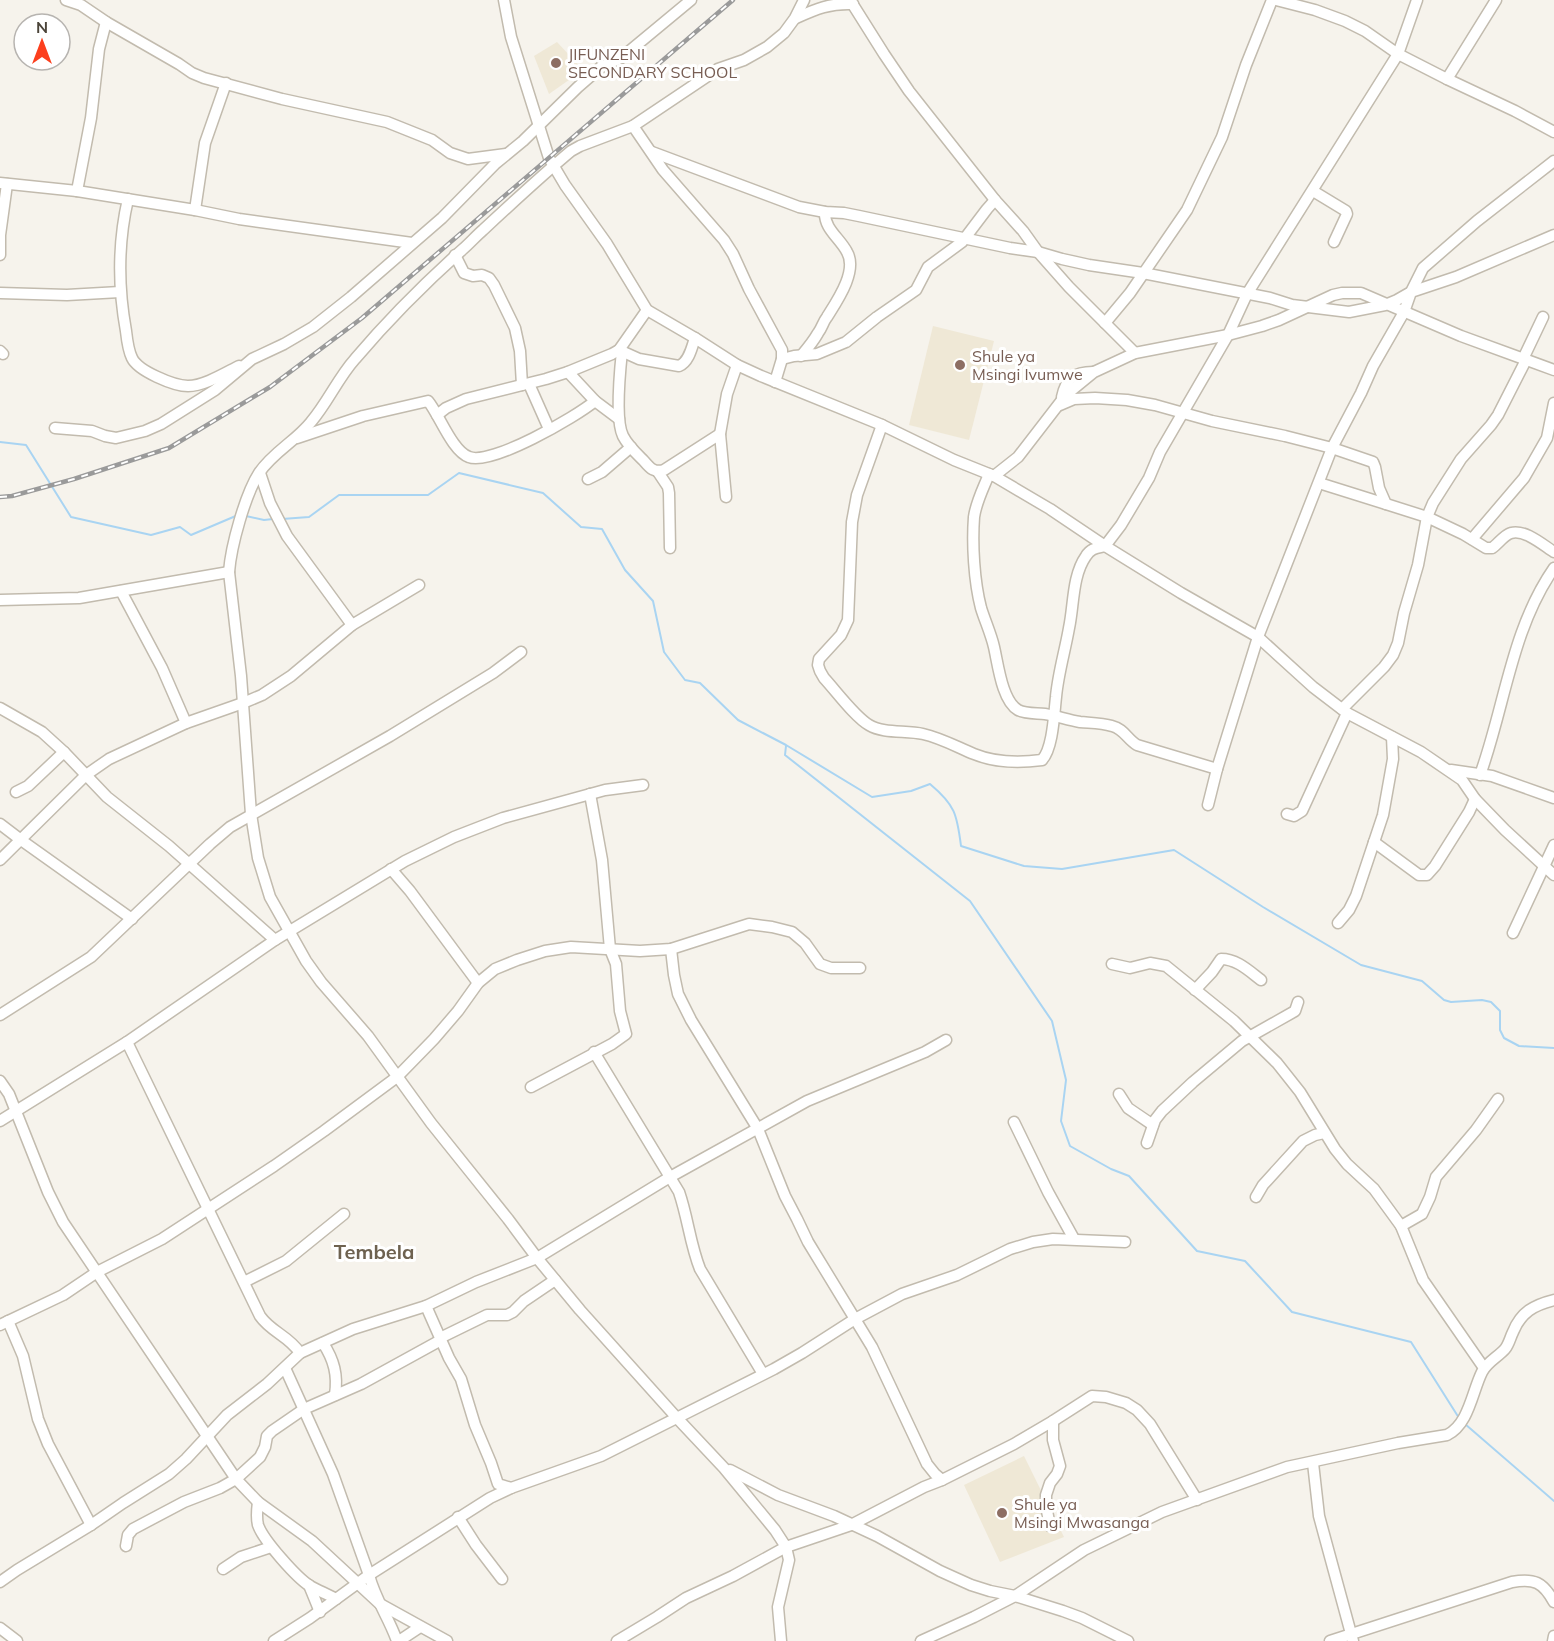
<svg xmlns="http://www.w3.org/2000/svg" width="1554" height="1641" viewBox="0 0 1554 1641" font-family="Mulish,sans-serif">
<style>
.education{fill:#efe8d6}
.lines{fill:none;stroke-linecap:round;stroke-linejoin:round}
.stream{stroke:#a9d4f2;stroke-width:2}
.minor-casing{stroke:#c2bbae;stroke-width:13}
.minor{stroke:#fff;stroke-width:10}
.rail-casing{stroke:#9a9a9a;stroke-width:4.5}
.rail{stroke:#fff;stroke-width:2;stroke-dasharray:7;stroke-linecap:butt}
.education-dot{fill:#8d6e63;stroke:#fff;stroke-width:2}
.labels{text-anchor:middle;dominant-baseline:central;stroke-width:6;stroke-linejoin:round;paint-order:stroke}
.education-label{font-size:16px;fill:#785e54;stroke:#fff;text-anchor:start}
.quarter-label{font-size:20px;font-weight:bold;fill:#6e6250;stroke:#fff}
</style>
<rect width="100%" height="100%" fill="#f6f3ec"/>
<g class="education">
<path d="M557,42l26,28 -34,24 -15,-38z"/>
<path d="M933,326l61,15 -25,99 -60,-15z"/>
<path d="M1024,1456l40,81 -64,25 -36,-77z"/>
</g>
<g class="lines">
<g class="stream">
<path d="M0,442l26,3 45,72 80,18 29,-8 11,8 47,-20"/>
<path d="M246,516l18,4 9,-1"/>
<path d="M282,519l27,-2 30,-22h89l31,-22 84,20 38,34 21,2 23,41 28,31 11,51 21,28 15,3 38,37 48,25 86,52 39,-6 19,-7c25,21 27,30 31,62l63,20 38,3 112,-19 89,57 98,58 61,16 22,19 7,2 31,-2 9,2 9,9v19l4,8 15,8 35,2"/>
<path d="M786,746l-1,9 185,146 82,120 14,59 -5,41 9,25 41,23 18,7 68,75 48,10 47,51 119,30 48,76"/>
<path d="M1465,1424l89,77"/>
</g>
<g class="minor-casing">
<g id="minor">
<path d="M66,0l15,5 25,17 73,42 13,9 12,5 78,21 105,23 45,18 18,13 18,6 38,-5"/>
<path d="M504,0l7,37 38,121 16,27 42,59 40,66 48,28 42,27 24,11 121,49 72,35 40,16 56,33 55,37 76,47 77,44 55,50 34,26 74,39 41,28 13,19 30,31 49,45"/>
<path d="M850,0l34,54 25,37 86,109 28,31 15,21 31,35 66,66"/>
<path d="M1276,0l39,10 30,11 20,10 33,23 49,25 68,32 39,21"/>
<path d="M796,18c20,-9 34,-15 57,-14"/>
<path d="M1447,79l49,-79"/>
<path d="M633,126l30,44 61,70 9,14 16,35 33,61v9l-7,23"/>
<path d="M652,152l147,55 26,5 19,1 15,3 151,32 28,4 24,7 27,6 54,8 127,25 22,7 57,7 36,-7 12,-5 14,-8 12,-24 54,-47 77,-60"/>
<path d="M0,183l77,8 118,19 44,9 173,24"/>
<path d="M77,191l14,-73 8,-69 7,-27"/>
<path d="M1313,191l33,20 1,3 -13,28"/>
<path d="M128,199c-10,43 -10,88 -2,132 1,9 2,19 6,27 6,13 42,28 56,28 16,0 37,-13 51,-20"/>
<path d="M195,210l10,-67 21,-60"/>
<path d="M0,255v-20l7,-51"/>
<path d="M455,255l9,18 9,3 9,-1 7,3 5,7 21,43 5,23 2,34"/>
<path d="M0,293l67,2 53,-3"/>
<path d="M1105,323l25,-30 57,-83 35,-73 24,-72 26,-65"/>
<path d="M619,350l20,9 40,7c10,-4 13,-19 16,-28"/>
<path d="M0,351l3,3"/>
<path d="M622,351c-2,19 -7,69 1,85 5,10 14,18 21,25 6,7 10,12 20,9l56,-36"/>
<path d="M801,356c6,-7 12,-14 17,-23 4,-5 5,-11 9,-16 10,-16 31,-46 20,-65 -7,-14 -23,-23 -22,-40"/>
<path d="M782,359l12,-3 23,-2 29,-12 31,-25 39,-27 12,-23 34,-25 25,-33 8,-9"/>
<path d="M1523,359l20,-42"/>
<path d="M568,372l27,29 24,18"/>
<path d="M529,384l20,45"/>
<path d="M1062,397c4,-19 13,-25 31,-25"/>
<path d="M1060,405l14,-6 21,-1 32,2 28,5 57,16 73,15 47,12 41,14 2,5 4,21 7,16 41,13 36,17 23,14h6c6,-4 12,-13 19,-15 14,-4 32,12 43,19"/>
<path d="M437,415l9,-7 20,-9 80,-20 22,-7 44,-18 7,-4 28,-40"/>
<path d="M882,425l-25,70 -5,27 -4,98 -7,15 -22,24 -1,6 2,6 4,7c12,13 31,39 45,47 15,9 37,5 54,9 18,4 34,13 51,20 22,9 45,9 68,6 11,-12 12,-46 14,-63 2,-23 9,-46 13,-69 5,-23 3,-52 17,-72 5,-8 11,-8 19,-10l16,-21 28,-47 11,-26 68,-117 19,-41 151,-240 19,-54"/>
<path d="M55,428l37,3 13,5 11,2 29,-7 16,-7 54,-34 37,-31 32,-15 29,-17 38,-30 91,-79 53,-54 28,-23 55,-54 23,-20 20,-9 70,-58"/>
<path d="M297,438l66,-22 65,-15c11,13 24,50 41,56 22,9 107,-40 126,-56"/>
<path d="M658,472l10,15 1,6 1,55"/>
<path d="M260,473l10,30 17,33 65,89"/>
<path d="M989,474c-5,13 -13,28 -15,43 -2,27 0,64 7,91 4,13 10,26 13,39 4,17 8,54 24,63 7,4 19,3 27,4 12,2 23,6 35,8 11,1 22,1 32,4 12,3 15,13 25,19l80,24"/>
<path d="M994,476l24,-19 44,-57 10,-10 22,-18 41,-19 93,-18 34,-9 17,-6 54,-25 9,-2h19l100,43 93,34"/>
<path d="M588,479l14,-7 29,-25"/>
<path d="M1319,483l67,21"/>
<path d="M726,497l-6,-63 7,-40 10,-29"/>
<path d="M1472,539l52,-61 23,-40 7,-35"/>
<path d="M121,591l41,77 24,55"/>
<path d="M0,600l79,-2 150,-26"/>
<path d="M0,708l42,24 22,20 43,45 62,49 106,94"/>
<path d="M1342,709l42,-42 9,-12 5,-12 6,-30 14,-48 9,-48 6,-14 28,-44 30,-34 7,-10 28,-55"/>
<path d="M1451,770l41,6 62,22"/>
<path d="M1480,775c25,-69 31,-145 74,-207"/>
<path d="M16,792l12,-6 36,-34"/>
<path d="M1208,805l9,-36 41,-132 74,-189 29,-55 12,-27 31,-54 7,-20 45,-15 98,-42"/>
<path d="M1287,814l7,2 8,-5 45,-98"/>
<path d="M0,824l21,16 111,79"/>
<path d="M1374,842l45,33h8l8,-9 34,-54 6,-13"/>
<path d="M0,860l86,-85 23,-16 77,-36 57,-20 19,-8 29,-19 61,-51 67,-40"/>
<path d="M391,869l19,22 68,92"/>
<path d="M1338,923l11,-13 7,-14 27,-81 10,-56 -1,-22"/>
<path d="M1513,933l41,-88"/>
<path d="M671,949l3,26 4,19 13,26 67,109 27,67 12,23 11,23 64,105 55,117 8,10 7,6"/>
<path d="M1112,964l18,4 20,-5 16,3 68,55 43,42 23,29 35,57 12,15 27,25 19,26 8,11 22,54 61,88"/>
<path d="M1195,990l17,-18 9,-13c16,0 28,12 40,21"/>
<path d="M0,1015l91,-58 119,-113 20,-17 160,-91 103,-63 28,-21"/>
<path d="M127,1042l133,274c11,16 29,20 40,37"/>
<path d="M594,1052l85,140c9,26 11,52 21,77l63,105"/>
<path d="M0,1081l9,13 39,98 15,30 173,257 22,23 54,39 68,63 67,37"/>
<path d="M531,1087l81,-43 14,-10 -6,-23 -4,-47 -6,-15 -8,-89 -12,-66"/>
<path d="M1119,1094l9,14 25,17"/>
<path d="M0,1121l127,-79 148,-102 130,-79 49,-24 49,-19 102,-28 38,-5"/>
<path d="M1014,1122l34,70 26,47"/>
<path d="M1147,1143l8,-23 7,-9 31,-29 49,-41 53,-30 3,-9"/>
<path d="M1256,1197l7,-12 40,-44 12,-6 9,-2"/>
<path d="M1401,1226l21,-12 8,-17 6,-20 40,-47 22,-31"/>
<path d="M244,1282l42,-21 58,-47"/>
<path d="M426,1306l23,52 12,21 14,46 16,38 7,21 13,4"/>
<path d="M8,1321l15,35 15,63 10,25 43,81"/>
<path d="M0,1325l63,-30 34,-23 65,-33 112,-73 50,-35 73,-54 37,-38 24,-28 20,-28 17,-14 22,-9 28,-9 26,-4 69,4 31,-2 78,-25 23,3 20,5 13,11 15,21 11,4h29"/>
<path d="M440,1338l47,-23h20l6,-3 11,-11 31,-21"/>
<path d="M323,1343c11,17 15,32 12,52"/>
<path d="M285,1368l48,106 36,101c6,24 20,43 28,66"/>
<path d="M1313,1463l6,53 34,125"/>
<path d="M730,1470l48,25 56,21 43,20 63,35 31,14 19,6 25,5 48,15 19,7 46,23"/>
<path d="M258,1502c-1,8 -2,15 0,23 5,15 39,53 52,61 9,5 17,8 26,13"/>
<path d="M458,1517l18,28 26,34"/>
<path d="M1050,1526l-4,-20v-11l4,-12 7,-9 3,-8 -7,-26v-19"/>
<path d="M126,1546l2,-11 5,-6 51,-27 36,-14 16,-9 24,-22 5,-10 2,-11 5,-5 32,-22 57,-25 80,-44"/>
<path d="M223,1569l18,-12 30,-10"/>
<path d="M0,1582l17,-12 74,-45 32,-22 46,-29 17,-15 41,-44 40,-31 33,-31 53,-24 73,-23 50,-24 61,-24 133,-81 137,-76 118,-49 21,-12"/>
<path d="M309,1585l11,27"/>
<path d="M0,1628l17,13"/>
<path d="M274,1641l36,-23 59,-43 121,-77 21,-10 90,-32 173,-87 28,-16 53,-34 47,-25 55,-19 53,-26 23,-7 20,-3 72,3"/>
<path d="M399,1641l21,-14"/>
<path d="M617,1641l40,-24 29,-19 47,-22 53,-29 65,-22 73,-38 18,-7 72,-36 39,-23 39,-25 14,1 20,6 11,7 13,14 47,76"/>
<path d="M781,1641l-3,-34 11,-47 -3,-13 -11,-17 -51,-62 -47,-50 -97,-108 -43,-52 -29,-39 -77,-96 -63,-87 -47,-54 -15,-21 -36,-64 -12,-39 -7,-44 -10,-138 -12,-104c2,-26 16,-77 30,-99 14,-21 37,-32 52,-51 17,-20 27,-44 44,-63 33,-39 70,-76 108,-110 7,-6 13,-13 20,-19 29,-27 58,-54 88,-79l9,-5 53,-20 85,-57 26,-9 23,-13 17,-14 11,-15 9,-18"/>
<path d="M921,1641l53,-24 41,-21 69,-46 78,-38 125,-45 111,-24 49,-8c22,-11 25,-43 35,-63 5,-10 16,-15 23,-23 4,-5 5,-11 8,-17 8,-20 21,-27 41,-32"/>
<path d="M1330,1641l182,-59c22,-4 31,0 42,20"/>
<path d="M1553,1641l1,-5"/>
</g>
</g>
<use href="#minor" class="minor"/>
<g class="rail-casing">
<path id="rail" d="M0,497l12,-1 62,-17 95,-31 101,-61 92,-69 371,-318"/>
</g>
<use href="#rail" class="rail"/>
</g>
<g class="education-dot">
<circle cx="556" cy="63" r="6"/>
<circle cx="960" cy="365" r="6"/>
<circle cx="1002" cy="1513" r="6"/>
</g>
<g class="labels">
<g class="education-label">
<text x="568" y="54">JIFUNZENI<tspan x="568" dy="18">SECONDARY SCHOOL</tspan></text>
<text x="972" y="356">Shule ya<tspan x="972" dy="18">Msingi Ivumwe</tspan></text>
<text x="1014" y="1504">Shule ya<tspan x="1014" dy="18">Msingi Mwasanga</tspan></text>
</g>
<g class="quarter-label">
<text x="374" y="1251">Tembela</text>
</g>
</g>
<g transform="translate(42 42)"><circle r="28" fill="#ffffff" stroke="#b7b4b0" stroke-width="1.5"/>
<path d="M0-4.5L10 22L0 15L-10 22Z" fill="#fc3f1d"/>
<text y="-9" font-size="16" font-weight="bold" text-anchor="middle" fill="#4b4439">N</text>
</g>
</svg>
